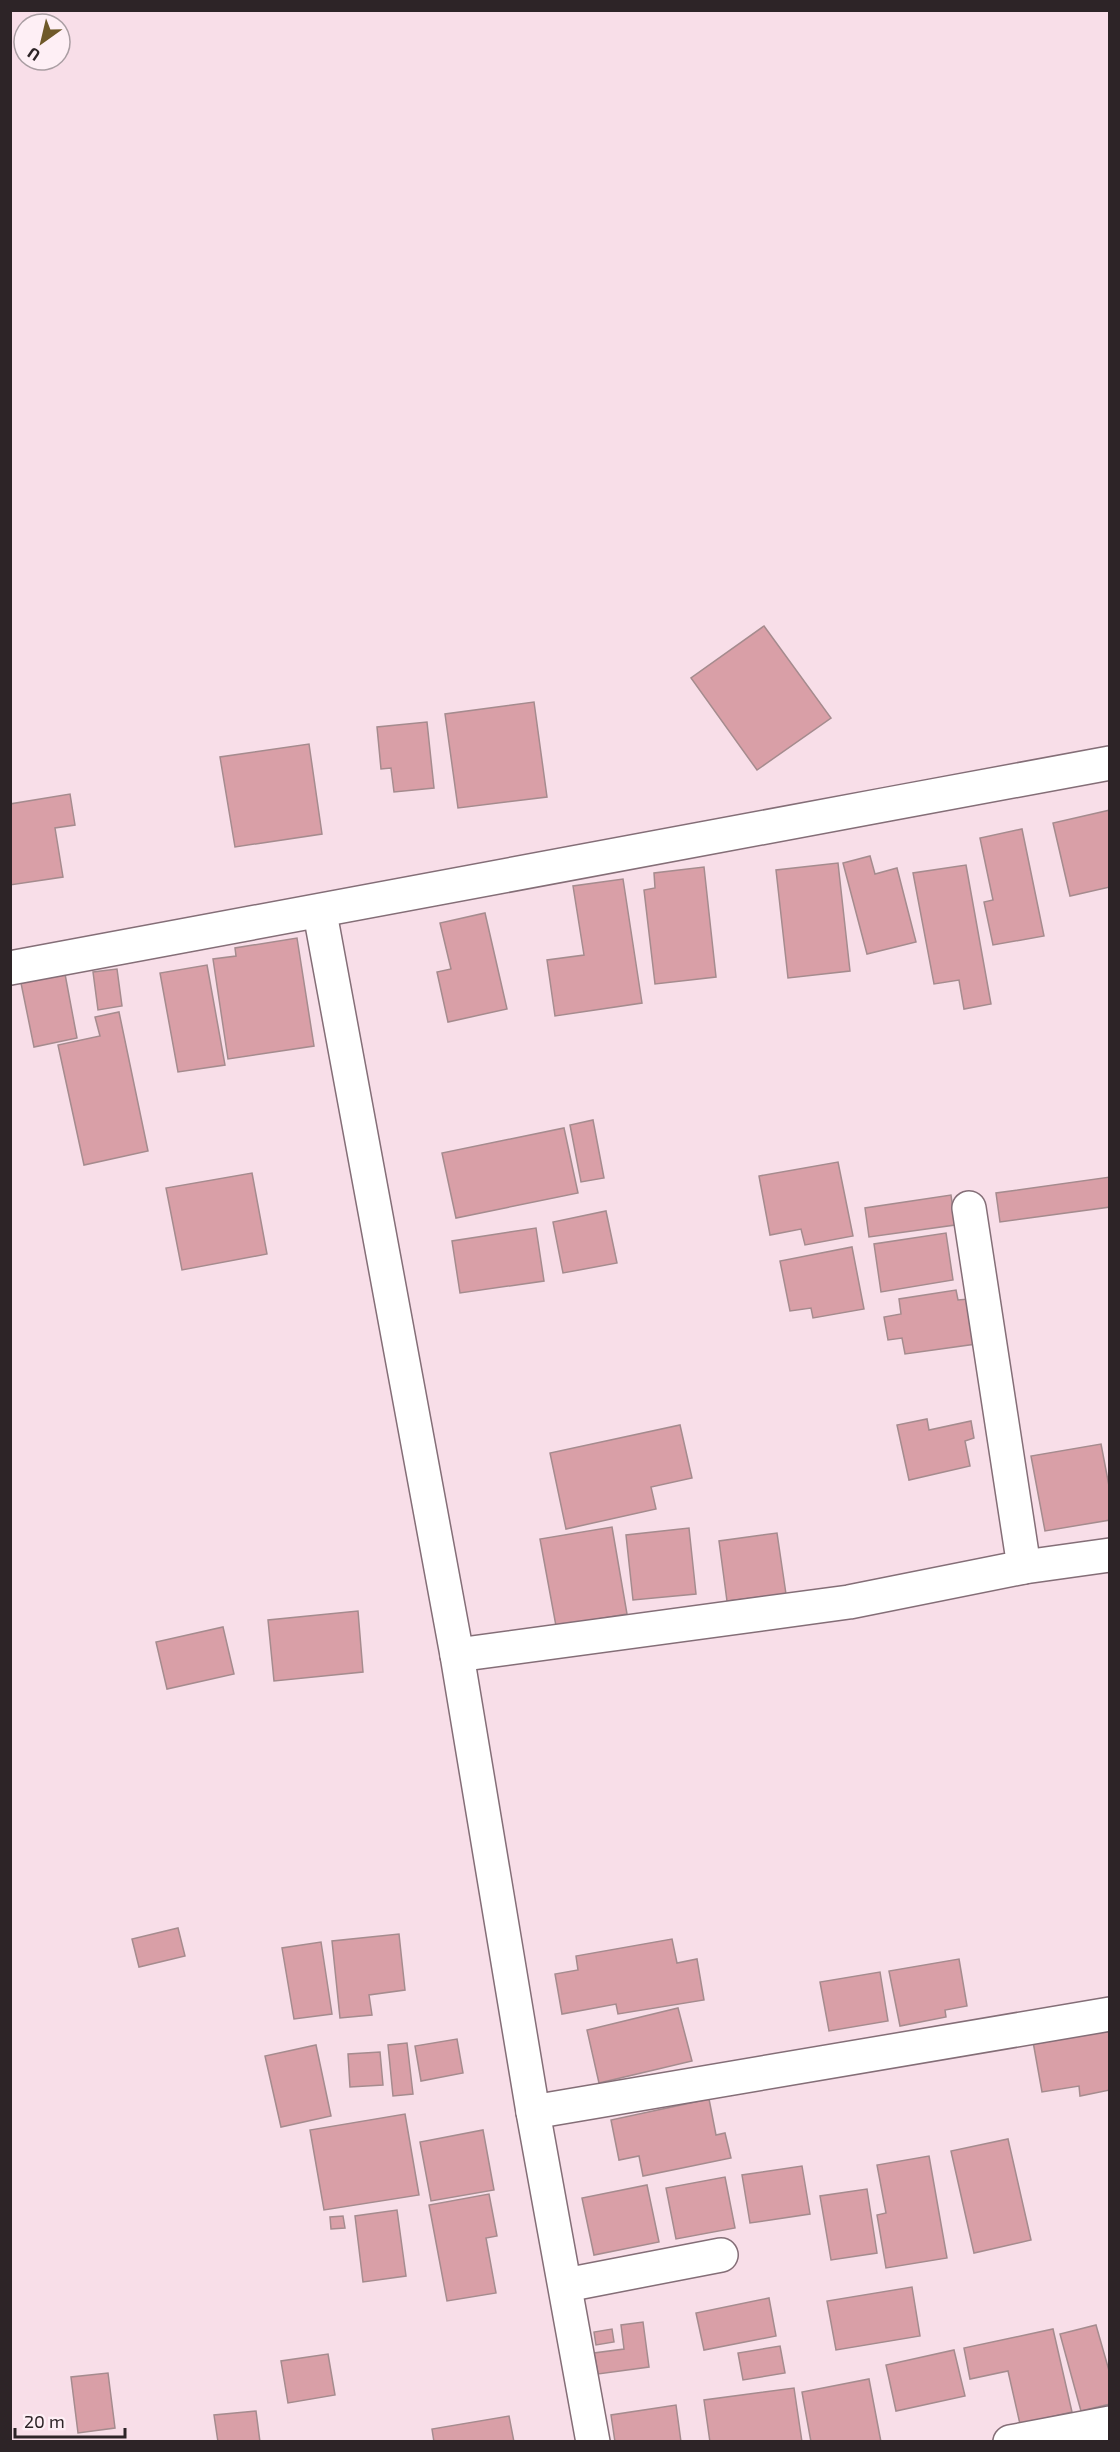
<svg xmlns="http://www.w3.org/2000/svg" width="1120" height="2452" viewBox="0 0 1120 2452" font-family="'Exo 2',sans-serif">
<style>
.building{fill:#d99fa7;stroke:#a58b8e;stroke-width:1.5}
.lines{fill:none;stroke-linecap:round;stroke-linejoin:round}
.minor-casing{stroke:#846e77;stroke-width:36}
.minor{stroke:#fff;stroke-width:33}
</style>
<rect width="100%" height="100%" fill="#f8dee8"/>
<g class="building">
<path d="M764,626l67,92 -74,52 -66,-92z"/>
<path d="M534,702l13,95 -89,11 -13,-94z"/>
<path d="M427,722l7,66 -40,4 -3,-24 -10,1 -4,-42z"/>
<path d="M309,744l13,90 -87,13 -15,-90z"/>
<path d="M70,794l5,31 -20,3 8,49 -53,8v-81z"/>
<path d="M1110,810v77l-40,9 -17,-73z"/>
<path d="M1022,829l22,107 -51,9 -9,-43 9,-2 -13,-62z"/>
<path d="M870,856l5,18 22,-6 19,74 -49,12 -24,-91z"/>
<path d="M838,863l12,108 -62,7 -12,-108z"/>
<path d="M966,865l25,139 -27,5 -5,-29 -25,4 -21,-111z"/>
<path d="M704,867l12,110 -61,7 -11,-94 11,-2 -1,-15z"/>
<path d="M623,879l19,124 -87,13 -8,-56 37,-5 -11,-69z"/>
<path d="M485,913l22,96 -59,13 -11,-50 14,-3 -11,-46z"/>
<path d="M297,938l17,108 -86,13 -15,-100 23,-3 -1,-8z"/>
<path d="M207,965l18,100 -47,7 -18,-99z"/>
<path d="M117,969l5,37 -24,4 -5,-38z"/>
<path d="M65,974l12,64 -43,9 -13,-64z"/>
<path d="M119,1012l29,139 -64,14 -26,-120 42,-9 -5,-19z"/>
<path d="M593,1120l11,58 -23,4 -11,-57z"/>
<path d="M564,1128l14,65 -122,25 -14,-65z"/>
<path d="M838,1162l15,74 -48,9 -4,-16 -31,6 -11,-59z"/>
<path d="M252,1173l15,81 -85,16 -16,-82z"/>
<path d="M1110,1177v30l-110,15 -4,-29z"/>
<path d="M951,1195l4,30 -86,12 -4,-29z"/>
<path d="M606,1211l11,52 -54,10 -10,-51z"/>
<path d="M536,1228l8,53 -84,12 -8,-52z"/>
<path d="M946,1233l7,47 -72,12 -7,-48z"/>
<path d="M852,1247l12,62 -51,9 -2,-10 -21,3 -10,-50z"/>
<path d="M956,1290l2,10 11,-1 7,45 -71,10 -3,-16 -14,2 -4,-23 17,-3 -2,-15z"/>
<path d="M927,1419l2,11 42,-9 3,17 -9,3 5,25 -61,14 -12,-55z"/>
<path d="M680,1425l12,53 -41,9 5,22 -90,20 -16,-76z"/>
<path d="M1101,1444l9,47v29l-65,11 -14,-75z"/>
<path d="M612,1527l15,87 -71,12 -16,-87z"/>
<path d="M689,1528l7,66 -63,6 -7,-65z"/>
<path d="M777,1533l9,61 -59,7 -8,-60z"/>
<path d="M358,1611l5,61 -89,9 -6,-61z"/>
<path d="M223,1627l11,47 -67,15 -11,-47z"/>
<path d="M178,1928l7,28 -46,11 -7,-28z"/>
<path d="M399,1934l6,56 -36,5 3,20 -32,3 -8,-77z"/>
<path d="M672,1939l5,24 20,-4 7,41 -86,14 -2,-10 -54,10 -7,-40 23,-4 -2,-14z"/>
<path d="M321,1942l11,72 -38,5 -12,-71z"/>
<path d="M959,1959l8,47 -22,4 1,7 -46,9 -11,-55z"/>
<path d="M880,1972l8,49 -59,10 -9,-49z"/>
<path d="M678,2008l14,53 -93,22 -12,-53z"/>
<path d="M1110,2022v68l-30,6 -1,-10 -37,6 -10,-56z"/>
<path d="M457,2039l6,34 -42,8 -6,-35z"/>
<path d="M407,2043l6,51 -20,2 -5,-51z"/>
<path d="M316,2045l15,71 -50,11 -16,-71z"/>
<path d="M380,2052l3,33 -33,2 -2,-33z"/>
<path d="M709,2099l7,36 9,-2 6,25 -88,18 -4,-20 -20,4 -8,-40z"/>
<path d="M405,2114l14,81 -95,15 -14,-80z"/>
<path d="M483,2130l11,60 -63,11 -11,-59z"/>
<path d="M1008,2139l23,101 -57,13 -23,-102z"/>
<path d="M929,2156l18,102 -61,10 -9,-53 9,-2 -9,-48z"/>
<path d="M802,2166l8,48 -60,9 -8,-48z"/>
<path d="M725,2177l10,51 -59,11 -10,-51z"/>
<path d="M647,2185l12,57 -65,13 -12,-57z"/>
<path d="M867,2189l10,64 -46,7 -11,-64z"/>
<path d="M489,2194l8,42 -11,2 10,55 -49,8 -18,-96z"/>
<path d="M397,2210l9,66 -43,6 -8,-66z"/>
<path d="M343,2216l2,12 -14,1 -1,-12z"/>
<path d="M912,2287l8,49 -84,14 -9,-49z"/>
<path d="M769,2298l7,38 -72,14 -8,-37z"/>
<path d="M643,2322l6,45 -51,7 -4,-21 30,-4 -3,-24z"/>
<path d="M1096,2325l14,49v30l-29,7 -21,-77z"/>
<path d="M612,2329l2,13 -18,3 -2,-13z"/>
<path d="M1053,2329l19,83 -52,12 -12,-53 -38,8 -6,-31z"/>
<path d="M780,2346l5,27 -42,7 -5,-27z"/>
<path d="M954,2350l11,46 -69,15 -10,-46z"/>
<path d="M328,2354l7,41 -47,8 -7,-42z"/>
<path d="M108,2373l7,55 -37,5 -7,-56z"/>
<path d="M869,2379l12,63h-70l-9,-50z"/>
<path d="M794,2388l8,54h-92l-6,-42z"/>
<path d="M676,2405l5,37h-66l-4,-27z"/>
<path d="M256,2411l4,31h-42l-4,-27z"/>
<path d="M509,2416l5,26h-80l-2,-13z"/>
</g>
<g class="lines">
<g class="minor-casing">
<g id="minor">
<path d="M320,913l137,742 76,457 60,330"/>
<path d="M10,968c367,-65 733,-138 1100,-205"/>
<path d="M1024,1567l86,-12"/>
<path d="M457,1655l392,-53 175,-35 -55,-359"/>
<path d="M533,2112l577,-98"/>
<path d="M566,2285l155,-30"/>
<path d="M1010,2442l100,-19"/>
</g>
</g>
<use href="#minor" class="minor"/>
</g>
<rect width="1120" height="2452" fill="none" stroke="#2d2427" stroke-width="24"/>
<g transform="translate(42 42) rotate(214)"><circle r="28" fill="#feeff5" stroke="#aa9ea3" stroke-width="1.5"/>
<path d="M0-4.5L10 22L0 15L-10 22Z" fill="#6f5929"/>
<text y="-9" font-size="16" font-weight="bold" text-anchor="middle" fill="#2d2427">U</text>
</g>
<path d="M15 2428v9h110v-9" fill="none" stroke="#2d2427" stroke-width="3"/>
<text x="24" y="2428" font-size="18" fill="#2d2427" stroke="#feeff5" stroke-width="4.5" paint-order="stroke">20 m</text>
</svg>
